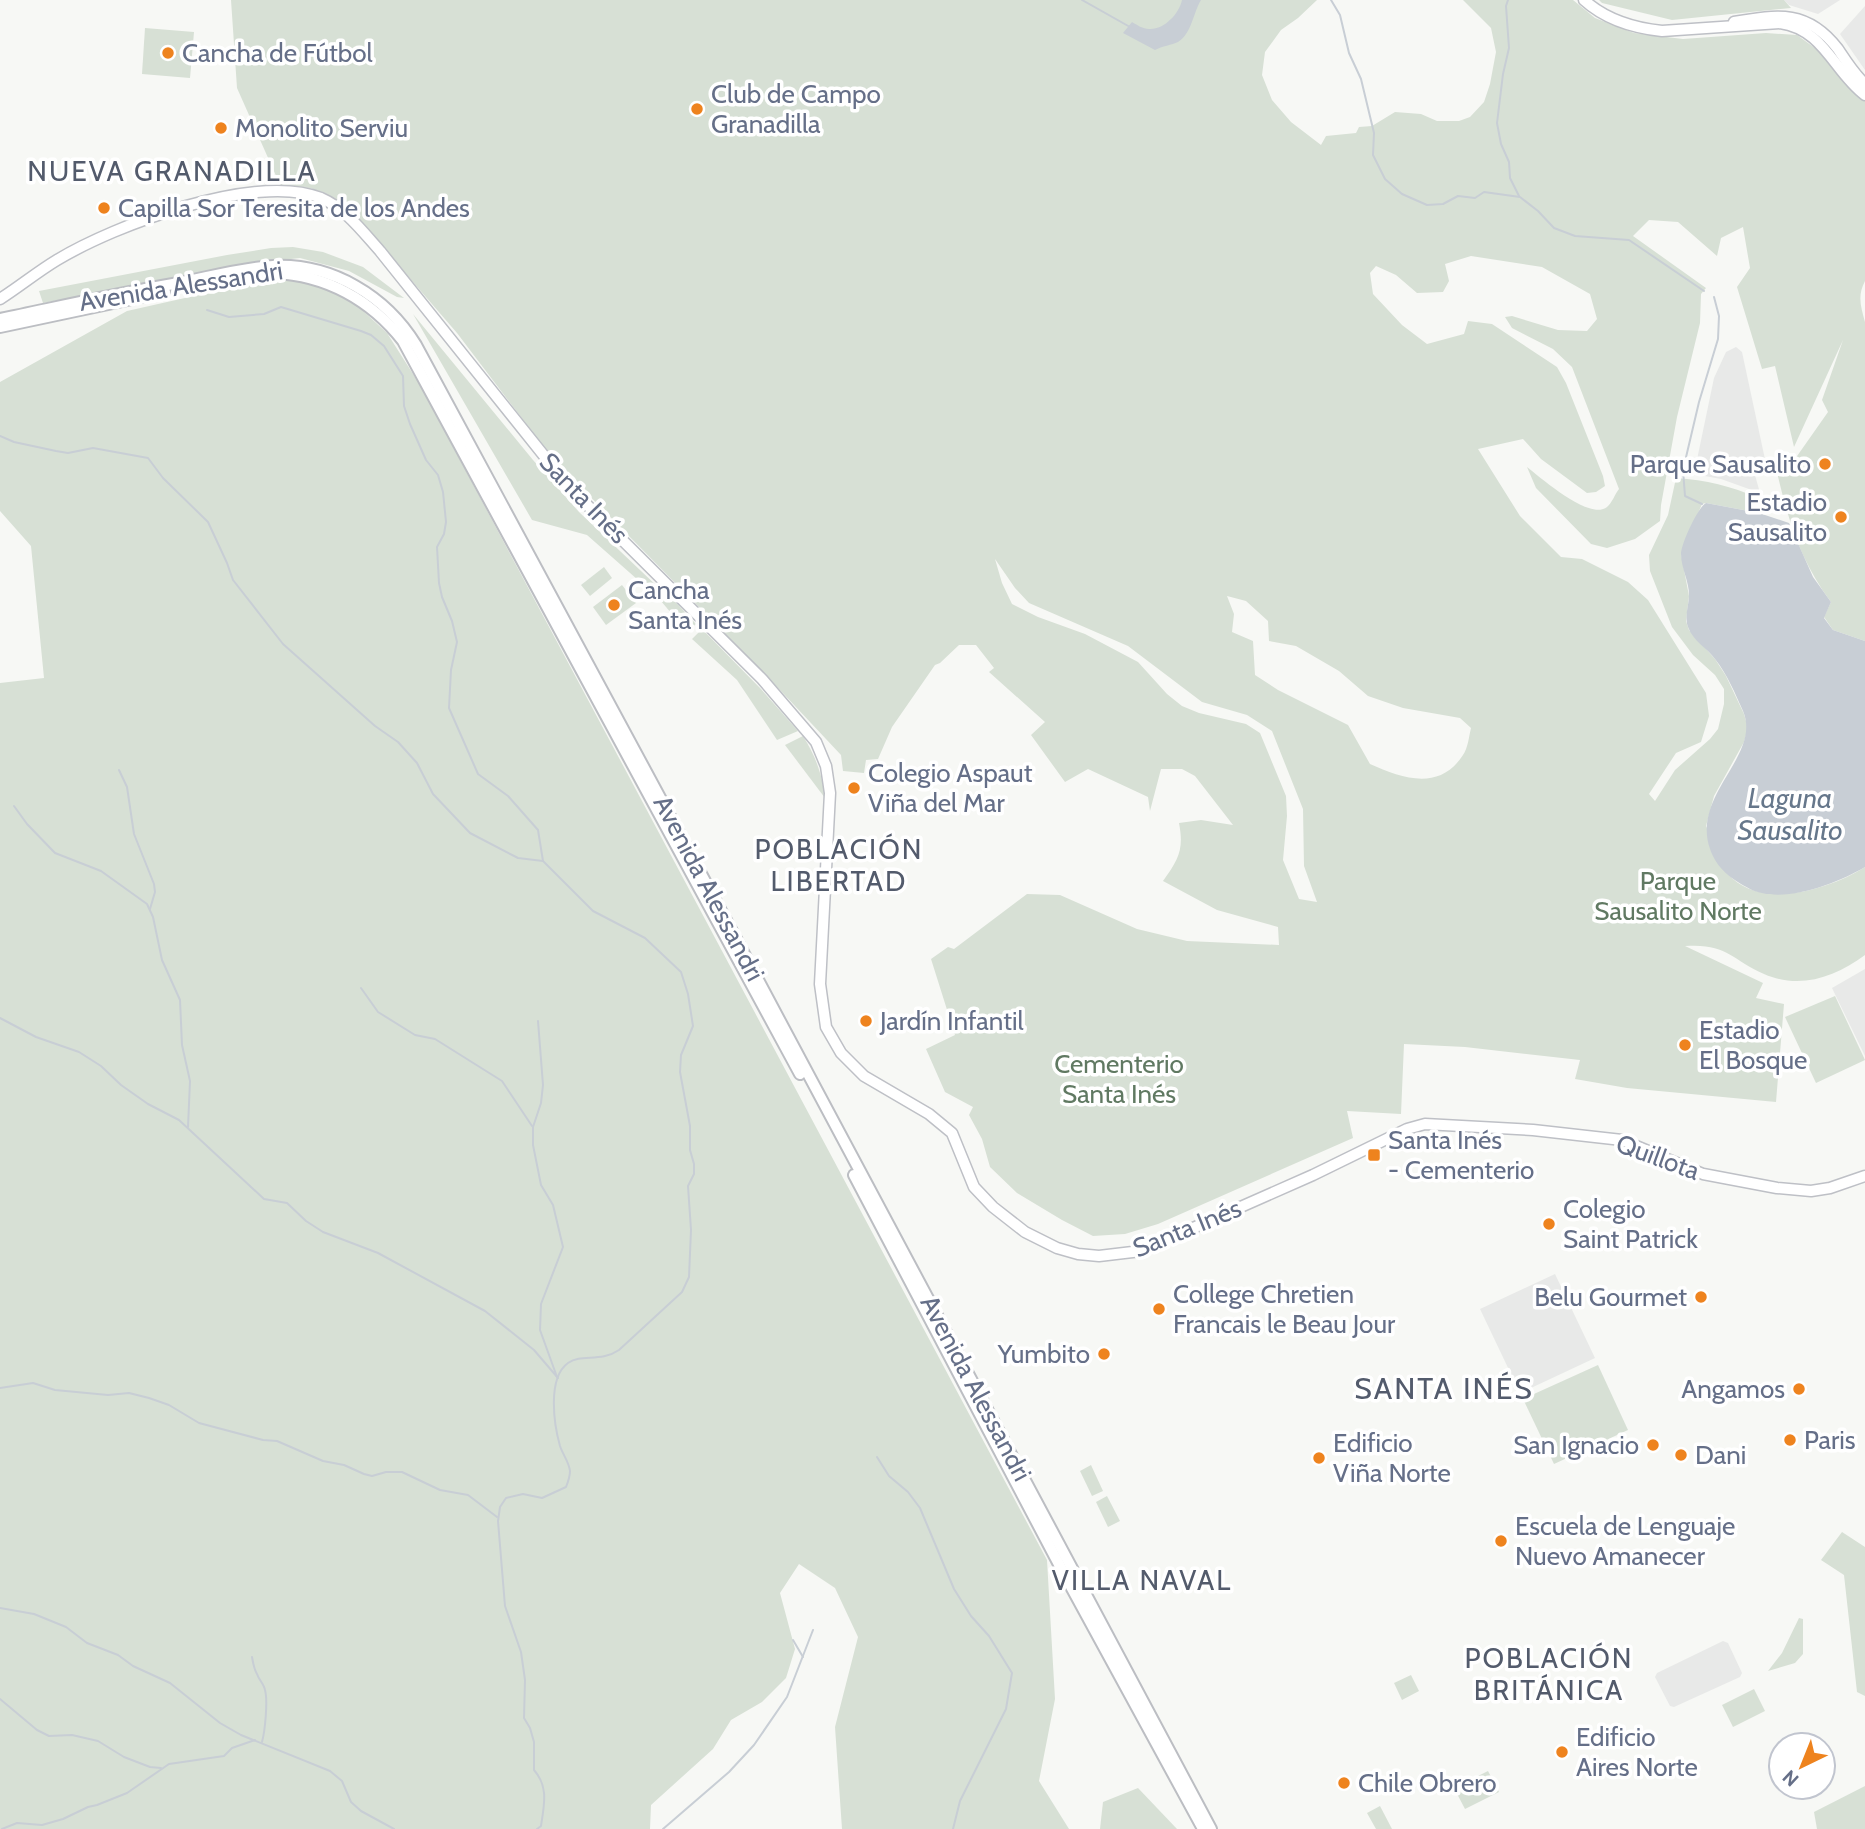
<svg xmlns="http://www.w3.org/2000/svg" width="1865" height="1829" viewBox="0 0 1865 1829" font-family="Cabin,sans-serif">
<style>
.built{fill:#e8e9e8}
.green{fill:#d7e0d5;fill-rule:evenodd}
.water{fill:#c8ced5}
.lines{fill:none;stroke-linecap:round;stroke-linejoin:round}
.stream{stroke:#c8ced5;stroke-width:2}
.secondary-casing{stroke:#bec0c6;stroke-width:13}
.primary-casing{stroke:#bcbec3;stroke-width:14}
.secondary{stroke:#fff;stroke-width:10}
.primary{stroke:#fff;stroke-width:10}
.poi-dot{fill:#ee831e;stroke:#fff;stroke-width:2.5}
.labels{text-anchor:middle;dominant-baseline:central;stroke-width:7;stroke-linejoin:round;paint-order:stroke}
.poi-label{font-size:26px;fill:#656f88;stroke:#fff;text-anchor:start}
.street-label{font-size:26px;fill:#656f88;stroke:#fff}
.park-label{font-size:26px;fill:#607962;stroke:#fff}
.neighbourhood-label{font-size:28px;letter-spacing:2px;fill:#535b6c;stroke:#fff}
.water-label{font-size:28px;font-style:italic;fill:#66778b;stroke:#fff}
.quarter-label{font-size:30px;letter-spacing:2px;fill:#535b6c;stroke:#fff}
</style>
<rect width="100%" height="100%" fill="#f7f8f5"/>
<g class="built">
<path d="M1784,0h56l-22,14 -29,-9z"/>
<path d="M1865,6v64l-25,-36z"/>
<path d="M1736,347l6,5 24,112 -13,4 7,25 -39,-14 -27,-5 20,-96 12,-26z"/>
<path d="M1865,969v87l-33,-68z"/>
<path d="M1555,1274l40,84 -75,35 -40,-84z"/>
<path d="M1723,1641l5,2 14,30 -2,4 -66,30 -4,-1 -15,-29 2,-4z"/>
</g>
<g class="green">
<path d="M231,0h1086l-19,18 -17,12 -16,22 -3,23 10,25 19,22 30,23 5,-9 30,-3 3,-6 13,-1 23,-14 26,2 16,7h22l11,-4 14,-15 6,-18 6,-32 -5,-24 -28,-28h110l22,18 39,15 49,6 83,-6 31,2 33,24 25,34 10,6v182c-8,15 -4,26 0,41v319l-32,-11 -9,-13 7,-15c-32,-43 -43,-83 -55,-134l19,-9 33,-47 -6,-12 21,-60 -49,107 -19,-81 -13,3 -25,-82 13,-19 -7,-41 -22,11 -4,18 -39,-34 -29,-2 -16,16 73,52 -5,6 -1,29 -23,94 -16,88 -1,16 -25,18 -28,9 -16,-4 -55,-56 -9,-21c14,11 63,54 80,40 5,-4 8,-13 12,-18l-47,-122 -19,-18 -41,-21 -7,-11 7,-1 46,14 29,1 10,-12 -7,-25 -48,-27 -71,-11 -26,8 4,17 -6,11 -26,1 -21,-18 -20,-9 -6,7 3,21 29,31 25,19 37,-10 4,-13 24,3 65,43 9,16 37,93 2,10 -9,6 -9,1 -46,-34 -18,-20 -45,10 42,67 41,41 21,2 46,23 20,18 58,93 3,23 -8,26 -25,11 -27,41 6,7 20,-31 35,-31 8,-10 6,-25v-15l-9,-14 -22,-20 -21,-28 -22,-56 -1,-16 19,-40 8,-37c30,2 55,8 82,20l5,14 -4,1 -53,-10 -4,1 -21,50 8,42 -3,25 3,9 26,29 11,17 18,38 4,14 -4,14 -30,54 -8,30c7,13 17,45 27,53 34,30 99,9 132,-12v88c-30,22 -65,35 -101,19 -33,-15 -38,-31 -79,-28l78,37 -7,15 28,6 -8,98 -149,-14 -52,-9 5,-19 -115,-13 -61,-3 -3,70 -54,-3 6,27 -195,86 -33,10 -32,2 -31,-16 -45,-27 -27,-26 -8,-28 -13,-24 4,-8 -28,-15 -19,-43 29,-14 -24,-76 17,-12 6,2 73,-55 33,1 77,34 50,12 92,4 -1,-18 -61,-17 -54,-29c16,-22 21,-32 16,-58l22,-3 32,5 -38,-49 -13,-7h-21l-11,42 -2,-14 -60,-28 -23,13 -34,-47 14,-13 -56,-50 5,-4 -18,-23h-17l-19,18 -5,2 -43,62 -14,32 -12,1 -2,13 -21,-2 -2,-16 -77,-82 -212,-215 -95,-125 -108,-125 -24,-15 -15,-5 -29,-1 -44,-99zM995,559l20,29 14,15 99,43 74,56 45,13 25,16 31,78 1,57 13,36 -18,-3 -16,-39 4,-44 -1,-20 -26,-63 -14,-9 -47,-11 -17,-7 -15,-12 -29,-32 -53,-28 -47,-17 -26,-13 -10,-21zM1227,596l19,5 22,20 1,20 27,5 43,25 29,25 35,12 57,10 11,10c-2,8 -3,20 -8,27 -23,36 -60,24 -93,9l-22,-39 -70,-35 -23,-15 -2,-34 -21,-9 2,-18z"/>
<path d="M1599,0h185l7,8 -119,12 -70,-17z"/>
<path d="M145,28l49,4 -4,46 -48,-4z"/>
<path d="M293,247l30,5 40,15 41,31 -7,-1 -48,-26 -49,-13 -52,6 -205,39 -4,-12 188,-36 44,-7z"/>
<path d="M301,280l47,17 39,36 33,52 627,1175 8,139 -16,82 30,48h-227l-7,-102 23,-90 -23,-49 -36,-24 -19,29 15,56 -9,29 -24,24 -31,18 -18,29 -62,56 -1,24h-650v-1146l44,-5 -13,-132 -31,-35v-129l127,-71 134,-30z"/>
<path d="M413,314l120,146 46,52 82,78 -6,5 -68,-60 -55,-15z"/>
<path d="M604,567l8,11 -22,18 -9,-11z"/>
<path d="M622,585l14,18 -30,22 -13,-18z"/>
<path d="M670,596l26,28 -9,8 -26,-31z"/>
<path d="M702,629l59,60 37,42 -21,9 -40,-60 -45,-41z"/>
<path d="M803,736c13,21 19,38 22,62l-40,-53z"/>
<path d="M1835,996l30,64 -49,23 -31,-66z"/>
<path d="M1598,1365l30,65 -74,34 -31,-65z"/>
<path d="M1091,1465l12,26 -11,5 -12,-25z"/>
<path d="M1107,1496l13,25 -12,6 -12,-25z"/>
<path d="M1842,1532l23,15v149l-8,-4 -13,-117 -23,-15z"/>
<path d="M1799,1618l4,1v35l-8,9 -27,8 14,-18z"/>
<path d="M1411,1675l8,16 -17,9 -8,-17z"/>
<path d="M1754,1689l11,22 -32,16 -11,-22z"/>
<path d="M1488,1771l11,21 -34,17 -11,-21z"/>
<path d="M1865,1786v43h-48l-3,-17z"/>
<path d="M1138,1788l39,41h-77l3,-27z"/>
<path d="M1380,1806l12,23h-16l-9,-16z"/>
</g>
<g class="water">
<path d="M1182,0h19c-8,13 -9,33 -23,42 -6,3 -16,4 -23,8l-32,-17 9,-11c5,3 11,7 17,7 15,1 30,-15 33,-29z"/>
<path d="M1706,503l53,10 30,10 24,54 18,25 -7,16 9,12 32,11v226c-29,17 -83,38 -115,22 -19,-10 -33,-20 -40,-40 -19,-55 52,-93 33,-138 -8,-18 -16,-37 -28,-52 -8,-11 -22,-18 -27,-32 -4,-11 1,-21 1,-32 0,-14 -8,-27 -8,-41 0,-10 17,-47 25,-51z"/>
</g>
<g class="lines">
<g class="stream">
<path d="M1082,0l48,27"/>
<path d="M1331,0l9,15 9,38 12,26 13,54 -1,22 12,24 17,15 25,11 16,-1 15,-8 17,2 9,-6 36,5 18,14 16,17 21,8 54,4 75,51"/>
<path d="M1508,0l-2,6 3,42 -6,26 -6,49 4,21 8,18 1,16 9,18"/>
<path d="M207,310l22,7 35,-3 17,-7 80,24 10,4 13,11 19,30 1,30 6,18 16,36 12,15 5,17 3,30 -2,12 -7,13 2,36 3,14 10,24 5,21 -6,28 -2,38 29,66 30,22 30,34 5,31 50,50 52,27 36,34 7,22 5,32 -12,29 -1,17 10,54v24l4,14v10l-6,12 3,44 -2,47 -7,15 -63,58c-19,13 -37,3 -51,13 -21,15 -14,62 -8,83 3,9 9,16 10,25 0,6 -2,11 -4,16l-24,11 -19,-4 -17,4 -6,9 -2,14 7,85 16,46 4,28 -1,38 6,10 4,14v28c15,17 10,35 7,56l-4,3"/>
<path d="M0,436l14,6 42,9 12,2 25,-5 55,10 15,20 45,44 19,41 6,17 50,64 92,82 23,16 19,21 16,31 37,39 48,25 25,3"/>
<path d="M1702,504l-17,-8 -2,-26 16,-68 19,-63 1,-23 -5,-19"/>
<path d="M119,770l8,17 7,47 20,50 1,8 -5,17"/>
<path d="M14,806l13,18 28,29 46,18 46,33 6,13 9,43 18,40 2,45 8,36 -2,46"/>
<path d="M361,988l17,24 37,23 20,4 67,42 30,45"/>
<path d="M0,1018l36,19 43,15 22,14 20,19 27,19 31,16 85,79 23,4 19,18 17,11 55,21 107,58 49,39 24,28"/>
<path d="M538,1021l5,64 -2,18 -8,24v18l8,40 12,20 10,42 -22,57 -1,26 17,47"/>
<path d="M0,1388l33,-5 22,7 53,5 21,-2 20,5 20,7 30,18 64,17 14,1 46,20 21,4 20,9 8,2 14,-4h16l38,18 28,5 29,22"/>
<path d="M877,1457l12,19 19,16 12,16 34,81 17,27 18,20 23,37 -6,36 -46,92 -7,28"/>
<path d="M0,1608l34,6 32,13 21,16 31,12 15,11 37,17 50,40 21,12 89,36 12,10 9,21 10,9 33,18"/>
<path d="M793,1640l10,17"/>
<path d="M252,1657c1,6 2,12 5,17 2,6 7,10 8,16 3,11 0,41 -3,52"/>
<path d="M0,1699l37,31 12,6 23,-1 26,6 26,16 26,10 11,1"/>
<path d="M2,1829l15,-6 25,2 21,-6 25,-12 9,-2 30,-12 42,-29 55,-8 8,-8 23,-8"/>
<path d="M663,1829l66,-57 25,-27 33,-48 26,-67"/>
</g>
<g class="secondary-casing">
<g id="secondary">
<path d="M1584,0c22,20 49,28 78,31l118,-8c44,6 54,49 85,72"/>
<path d="M1734,22c45,-8 74,-12 104,27 8,12 16,25 27,35"/>
<path d="M0,299c19,-12 37,-27 57,-39 58,-35 198,-88 264,-62 25,11 41,33 59,53l189,236 193,192 54,63 10,24 4,27 -10,191 6,43 15,26 23,23 65,38 23,19 22,54 19,20 32,25 32,16 21,6 21,2 42,-5 172,-76 94,-46 18,-5 108,6 89,10 81,34 74,14 34,3 19,-3 35,-12"/>
</g>
</g>
<g class="primary-casing">
<g id="primary">
<path d="M274,273c52,2 97,27 129,68l397,733"/>
<path d="M0,319c58,-12 115,-25 173,-35 33,-6 67,-16 100,-18 59,-3 113,30 143,79l318,590 477,894"/>
<path d="M0,327l165,-35"/>
<path d="M854,1175l209,397 139,255"/>
</g>
</g>
<use href="#secondary" class="secondary"/>
<use href="#primary" class="primary"/>
</g>
<g class="poi-dot">
<circle cx="168" cy="53" r="7"/>
<circle cx="697" cy="109" r="7"/>
<circle cx="221" cy="128" r="7"/>
<circle cx="104" cy="208" r="7"/>
<circle cx="1825" cy="464" r="7"/>
<circle cx="1841" cy="517" r="7"/>
<circle cx="614" cy="605" r="7"/>
<circle cx="854" cy="788" r="7"/>
<circle cx="866" cy="1021" r="7"/>
<circle cx="1685" cy="1045" r="7"/>
<rect x="1367" y="1148" width="14" height="14" rx="3.5"/>
<circle cx="1549" cy="1224" r="7"/>
<circle cx="1701" cy="1297" r="7"/>
<circle cx="1159" cy="1309" r="7"/>
<circle cx="1104" cy="1354" r="7"/>
<circle cx="1799" cy="1389" r="7"/>
<circle cx="1790" cy="1440" r="7"/>
<circle cx="1653" cy="1445" r="7"/>
<circle cx="1681" cy="1455" r="7"/>
<circle cx="1319" cy="1458" r="7"/>
<circle cx="1501" cy="1541" r="7"/>
<circle cx="1562" cy="1752" r="7"/>
<circle cx="1344" cy="1783" r="7"/>
</g>
<g class="labels">
<g class="poi-label">
<text x="182" y="53">Cancha de Fútbol</text>
<text x="711" y="94">Club de Campo<tspan x="711" dy="30">Granadilla</tspan></text>
<text x="235" y="128">Monolito Serviu</text>
<text x="118" y="208">Capilla Sor Teresita de los Andes</text>
<text x="1811" y="464" text-anchor="end">Parque Sausalito</text>
<text x="1827" y="502" text-anchor="end">Estadio<tspan x="1827" dy="30">Sausalito</tspan></text>
<text x="628" y="590">Cancha<tspan x="628" dy="30">Santa Inés</tspan></text>
<text x="868" y="773">Colegio Aspaut<tspan x="868" dy="30">Viña del Mar</tspan></text>
<text x="880" y="1021">Jardín Infantil</text>
<text x="1699" y="1030">Estadio<tspan x="1699" dy="30">El Bosque</tspan></text>
<text x="1388" y="1140">Santa Inés<tspan x="1388" dy="30">- Cementerio</tspan></text>
<text x="1563" y="1209">Colegio<tspan x="1563" dy="30">Saint Patrick</tspan></text>
<text x="1173" y="1294">College Chretien<tspan x="1173" dy="30">Francais le Beau Jour</tspan></text>
<text x="1687" y="1297" text-anchor="end">Belu Gourmet</text>
<text x="1090" y="1354" text-anchor="end">Yumbito</text>
<text x="1785" y="1389" text-anchor="end">Angamos</text>
<text x="1804" y="1440">Paris</text>
<text x="1333" y="1443">Edificio<tspan x="1333" dy="30">Viña Norte</tspan></text>
<text x="1639" y="1445" text-anchor="end">San Ignacio</text>
<text x="1695" y="1455">Dani</text>
<text x="1515" y="1526">Escuela de Lenguaje<tspan x="1515" dy="30">Nuevo Amanecer</tspan></text>
<text x="1576" y="1737">Edificio<tspan x="1576" dy="30">Aires Norte</tspan></text>
<text x="1358" y="1783">Chile Obrero</text>
</g>
<g class="street-label">
<text transform="translate(181 286) rotate(-9)">Avenida Alessandri</text>
<text transform="translate(584 498) rotate(46)">Santa Inés</text>
<text transform="translate(709 888) rotate(62)">Avenida Alessandri</text>
<text transform="translate(1658 1157) rotate(20)">Quillota</text>
<text transform="translate(1187 1228) rotate(-22)">Santa Inés</text>
<text transform="translate(976 1388) rotate(62)">Avenida Alessandri</text>
</g>
<g class="park-label">
<text x="1678" y="881">Parque<tspan x="1678" dy="30">Sausalito Norte</tspan></text>
<text x="1119" y="1064">Cementerio<tspan x="1119" dy="30">Santa Inés</tspan></text>
</g>
<g class="neighbourhood-label">
<text x="172" y="171">NUEVA GRANADILLA</text>
<text x="839" y="849">POBLACIÓN<tspan x="839" dy="32">LIBERTAD</tspan></text>
<text x="1142" y="1580">VILLA NAVAL</text>
<text x="1549" y="1658">POBLACIÓN<tspan x="1549" dy="32">BRITÁNICA</tspan></text>
</g>
<g class="water-label">
<text x="1790" y="798">Laguna<tspan x="1790" dy="32">Sausalito</tspan></text>
</g>
<g class="quarter-label">
<text x="1444" y="1388">SANTA INÉS</text>
</g>
</g>
<g transform="translate(1802 1766) rotate(223)"><circle r="33" fill="#ffffff" stroke="#c1c5cf" stroke-width="2"/>
<path d="M0-5L12 26L0 18L-12 26Z" fill="#ee831e"/>
<text y="-10" font-size="19" font-weight="bold" text-anchor="middle" fill="#656f88">N</text>
</g>
</svg>
